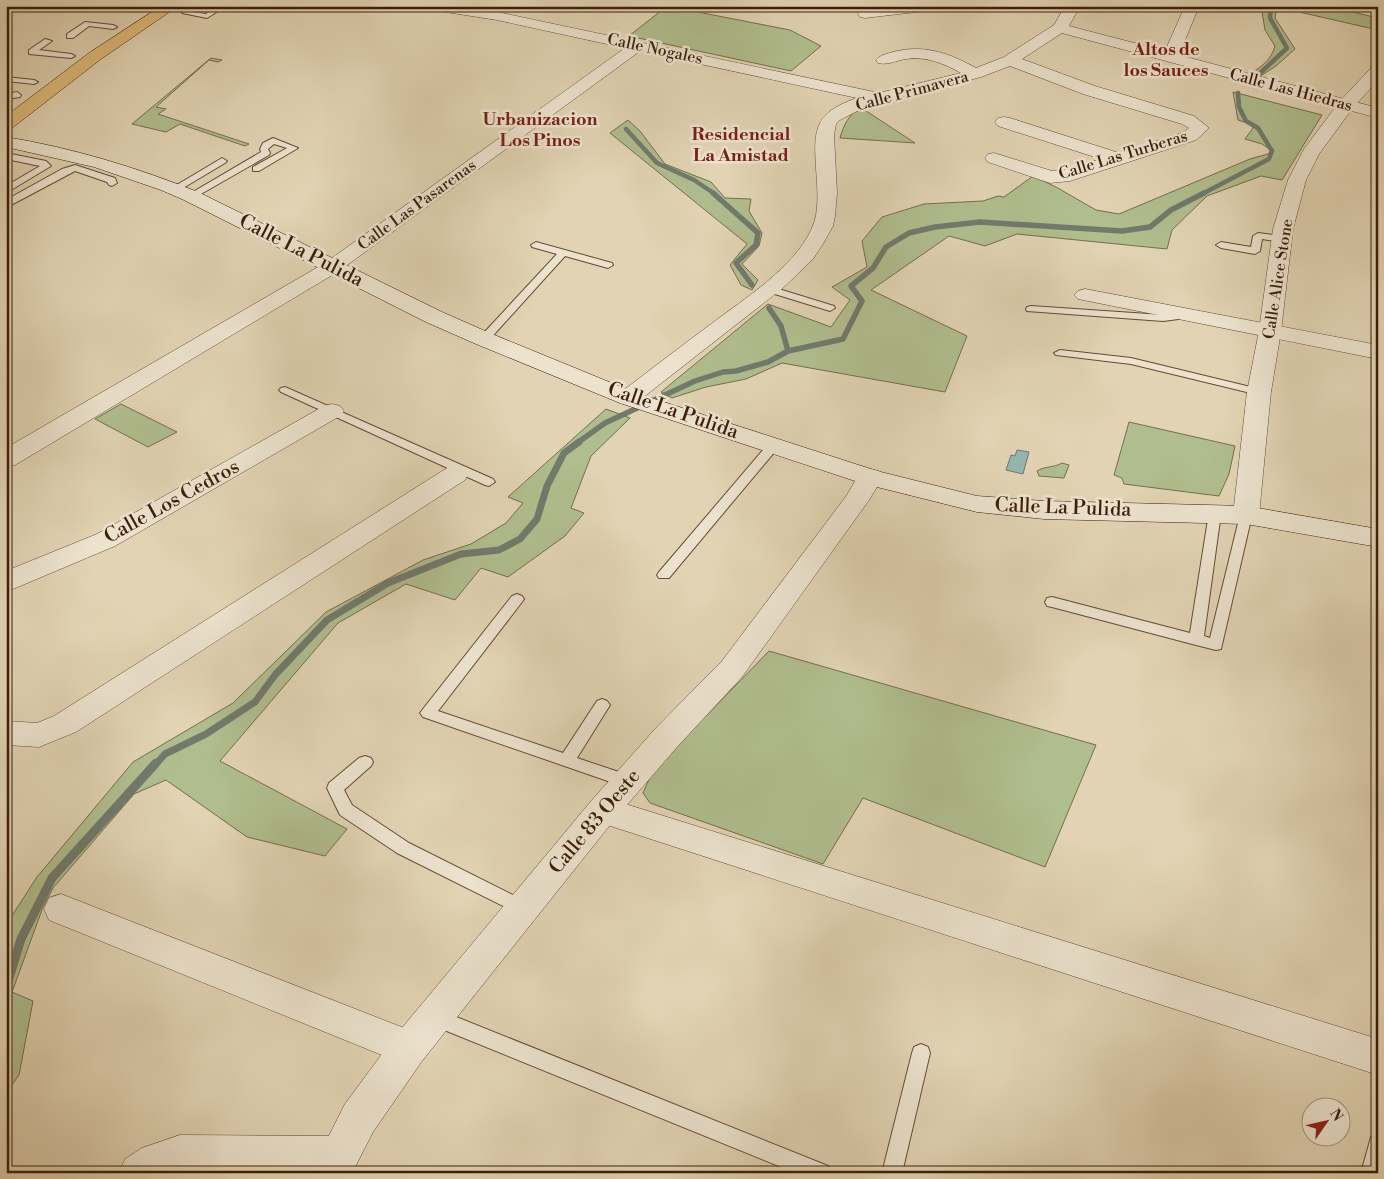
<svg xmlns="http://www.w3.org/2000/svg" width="1384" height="1179" viewBox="0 0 1384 1179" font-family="'Libre Bodoni',serif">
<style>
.green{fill:#b0bd8e;stroke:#766e4c}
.water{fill:#94b7af;stroke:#717a6d}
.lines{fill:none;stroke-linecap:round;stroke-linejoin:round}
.stream-far3{stroke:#717a6d;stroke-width:4.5}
.stream-far2{stroke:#717a6d;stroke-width:5.5}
.stream-far1{stroke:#717a6d;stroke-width:7}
.stream{stroke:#717a6d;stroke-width:9}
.service-casing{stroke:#654b35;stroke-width:2}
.minor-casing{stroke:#654b35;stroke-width:1}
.tertiary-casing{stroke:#654b35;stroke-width:1}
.secondary-casing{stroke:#3c1e0b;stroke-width:1}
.primary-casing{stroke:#3c1e0b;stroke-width:1}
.service{fill:#ece2ce;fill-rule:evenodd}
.minor{fill:#ece2ce;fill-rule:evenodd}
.tertiary{fill:#ece2ce;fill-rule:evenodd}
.secondary{fill:#ece2ce;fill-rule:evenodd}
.primary{fill:#e0ba7a;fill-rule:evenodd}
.labels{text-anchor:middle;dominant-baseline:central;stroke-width:5;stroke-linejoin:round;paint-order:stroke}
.far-street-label{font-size:16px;fill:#3c1e0b;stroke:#ece2ce}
.far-neighbourhood-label{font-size:18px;font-weight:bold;fill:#7a1f14;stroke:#ece2ce}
.street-label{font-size:20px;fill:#3c1e0b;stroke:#ece2ce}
</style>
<rect width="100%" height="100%" fill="#e1d3b3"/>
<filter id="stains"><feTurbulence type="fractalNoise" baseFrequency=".004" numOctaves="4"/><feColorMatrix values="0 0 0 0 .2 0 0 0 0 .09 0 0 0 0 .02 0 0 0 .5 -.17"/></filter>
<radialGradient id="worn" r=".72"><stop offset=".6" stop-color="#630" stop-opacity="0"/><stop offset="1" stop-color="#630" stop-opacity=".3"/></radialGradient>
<g class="green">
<path d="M667,6l123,24 31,16 -30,25 -162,-35z"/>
<path d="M1261,6h66l51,12v12l-101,-23 -2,11 20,31 -19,17 -14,9 -10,-2c11,-8 19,-13 23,-27l-10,-16z"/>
<path d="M211,58l11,2 -4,2 -9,-2 -53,47 10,2 -8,5 91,30 -4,2 -65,-22 -14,8 -34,-8z"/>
<path d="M1233,92l89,23 -40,65 -21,-4 -54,20 -35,34 -5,19 -150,-15 -32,12 -36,-10 -78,54 96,46 -22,56 -163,-29 -36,16 -40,8 -34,11 -11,-6 107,-88 63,23 19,-27 -18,-13 35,-20 -5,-26 20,-24 42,-13 59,-3 15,-5 6,1 29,-21 23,11 40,23 23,4 131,-55 18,-5 3,-4 -9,-6 -17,-5 8,-11 -3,-4 -12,-4z"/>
<path d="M860,107l55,36 -75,-5c4,-14 9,-23 20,-31z"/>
<path d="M628,120l12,11 25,33 46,18 14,16 26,1 -2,12 13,22 -3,13 -17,18 16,16 -6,10 -11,-5 -11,-20 17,-21 -137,-111z"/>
<path d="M121,404l56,28 -29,15 -53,-28z"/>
<path d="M606,409l24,9 -39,38 -20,52 13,5 -19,23 -57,41 -27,-9 -26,32 -49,-16 -68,39 -118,138 127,68 -22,27 -78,-19 -81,-57 -32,14 -81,94 -10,19 -31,85 21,9 -14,74 -13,18v-168l31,-48 96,-115 100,-59 93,-91 97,-52 48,-16 35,-21 17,-20 -15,-6z"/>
<path d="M1129,422l106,24 -6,28 -10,22 -95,-12 -2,-6 -8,-3z"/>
<path d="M1062,463l7,2 -5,13 -25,-2 -2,-5c8,-5 16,-3 25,-8z"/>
<path d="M769,651l327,94 -51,122 -182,-69 -40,66 -173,-61 -7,-10 7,-16 19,-23z"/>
</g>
<path class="water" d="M1017,450l12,2 -6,22 -17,-4 5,-15 4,1z"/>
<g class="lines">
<g class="stream-far3">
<path d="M1258,75l29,-27 -17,-30 1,-12"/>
<path d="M626,129l31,34 37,17 21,14"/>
<path d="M1202,194l67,-35 3,-8 -14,-23 -12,-7 -7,-14 -1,-14"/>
</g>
<g class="stream-far2">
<path d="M713,193l45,40 -2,12 -20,18 16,22"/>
<path d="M769,308l12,18 7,25"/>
<path d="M577,443l28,-20 90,-42 28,-9 13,-1 32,-9 20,-11 55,-12 19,-38 -11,-15 22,-18 13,-21 23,-14 26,-6 45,-5 142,9 28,-4 21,-17 33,-17"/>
</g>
<path class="stream-far1" d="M155,765l10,-11 41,-20 49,-32 20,-27 52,-55 61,-37 73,-29 38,-4 21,-11 17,-20 10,-33 17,-33 15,-11"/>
<path class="stream" d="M6,988l15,-49 31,-61 104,-115"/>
<g class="service-casing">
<g id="service">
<path d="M217,6h9l-19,12 -25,-5 4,-2 20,3z"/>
<path d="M85,22l28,3 4,2 -4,2 -24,-3 -16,12h-6v-4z"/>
<path d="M45,39l7,2 -13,9 32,4 4,2 -4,2 -42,-4v-4z"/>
<path d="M6,77l28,3 4,2 -4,2 -28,-3z"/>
<path d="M17,92l4,3 -1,2 -14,2v-5z"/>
<path d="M273,138l25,10 -39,23h-6v-4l34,-19 -13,-4 -6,5 2,4 -1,2 -75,43h-6l-2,-2 75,-44 -1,-3 3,-6z"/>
<path d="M6,153l40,8 5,5 -45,27v-7l34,-20 -34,-7z"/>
<path d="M222,158l5,3 -2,2 -47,28 -3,1 -5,-3z"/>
<path d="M75,165l40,13 2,5 -5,3 -3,-1 -2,-3 -32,-11 -64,34h-5v-5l56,-31z"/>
<path d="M1258,233l24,3 5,3 -5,3 -20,-3 -2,12 -5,3 -34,-6 -5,-3 5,-3 30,5 2,-11z"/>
<path d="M536,242l76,21 1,2 -5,3 -43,-12 -77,85h-8l-2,-2 2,-2 77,-83 -25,-7 -1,-2z"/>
<path d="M769,286l65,20 1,2 -5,3 -65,-20 -1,-2 1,-2z"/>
<path d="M1031,306l132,9 23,-3 5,3 -5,3 -23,3 -136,-10 -1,-2 1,-2z"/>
<path d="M1060,350l71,8 132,32 2,2 -6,3 -128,-31 -75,-9 -2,-2z"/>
<path d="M285,387l208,92 2,3 -6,4 -4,-1 -204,-93 -2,-2 2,-2z"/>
<path d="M773,442l4,1 2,3 -2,3 -108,129h-10l-2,-3 2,-3 110,-129z"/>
<path d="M1215,509l6,4 -17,123 6,2 30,-123 6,-4 6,4 -31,134 -5,1 -20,-5 -144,-38 -5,-1 -2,-4 2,-4 5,-1 138,36 19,-120z"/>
<path d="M517,594l5,2 2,3 -2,3 -84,109 125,42 34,-52 5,-2 5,2 3,4 -33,53 57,19 2,5 -2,5 -6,1 -205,-71 -3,-4 3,-4 89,-113z"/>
<path d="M365,756l6,2 2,4 -2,4 -27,24 8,15 57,38 120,60 3,5 -3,5 -6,3 -126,-63 -57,-38 -13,-27 2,-5 30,-25z"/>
<path d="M434,1008l394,158 3,7h-35l-369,-150 -2,-6 2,-6z"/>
<path d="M921,1044l7,3 2,6 -28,120h-20l30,-120 2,-6z"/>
<path d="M1378,1134v39h-17l10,-36z"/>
</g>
</g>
<g class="minor-casing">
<g id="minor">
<path d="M426,6h37l34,6 382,81 82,-20c-20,-11 -38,-18 -60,-13 -8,2 -14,5 -23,3l-2,-3c4,-5 11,-6 17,-8 31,-8 56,1 83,16l28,-11 50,-32 11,-19h15l-11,20 96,25 20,-45h14l-20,49 199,53v10l-316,-85 -40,26 73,27 99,30 15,12 -13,12 -126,41 -20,2 -62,-21 -3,-4 3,-4 6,-1 58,18h10l39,-12 -103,-33 -3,-4 3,-4 6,-1 6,1 109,35 65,-21 5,-4 -7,-4 -99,-30 -73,-28 -29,11 -114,29 -27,14 -4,4 -2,11 3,58 -2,23 -2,10 -10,18 -10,15 -30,29 -147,115 -8,2 -8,-2 -4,-5 4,-5c30,-23 60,-46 91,-69 33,-25 84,-57 101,-96 14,-31 -5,-80 8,-105 6,-13 25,-21 37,-25l-217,-47 -301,220 -324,194 -9,2v-19l319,-185 300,-215 -128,-28 -64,-10z"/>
<path d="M893,6h47l-7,4 -68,8 -5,-1 -2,-3 2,-3z"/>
<path d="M1085,289l293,56v14l-300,-60 -4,-4 4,-4z"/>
<path d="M332,404l8,2 4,5 -4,5 -225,130 -109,46v-21l91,-37 227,-128z"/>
<path d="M456,466l9,2 3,6 -3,6 -389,252 -37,15 -33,-2v-24l31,2 17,-7 393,-248z"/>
<path d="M603,797l775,242v36l-786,-255 -5,-10 5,-10z"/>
<path d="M61,894l361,141 6,13 -6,13 -13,5 -360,-146 -5,-11 5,-11z"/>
<path d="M180,1135l158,1 14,6 6,14 -6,14 -6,3h-227l6,-14 17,-11z"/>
</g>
</g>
<g class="tertiary-casing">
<g id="tertiary">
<path d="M1378,65v15l-26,29 -33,45 -13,26 -13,49 -12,102 -10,61 -12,123 -4,6 -9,3 -9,-3 -4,-6 14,-123 12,-61 14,-102 15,-49 16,-31 36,-48 32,-34z"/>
<path d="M870,469l9,2 4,6 -14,23 -127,177 -65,70 -63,73 -192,241 -49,71 -21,41h-42l35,-69 51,-69 196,-235 63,-71 67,-68 125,-166 14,-24z"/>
</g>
</g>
<g class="secondary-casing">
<path id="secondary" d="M6,137c67,11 129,30 192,55l244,120 50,22 144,59 241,78 100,25 67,5 202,5 132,23v18l-132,-23 -202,-5 -67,-7 -116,-29 -241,-80 -144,-59 -50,-22 -242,-122 -23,-10 -67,-23 -88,-20z"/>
</g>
<g class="primary-casing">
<path id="primary" d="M161,6h17l-77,53 -89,69 -6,1v-13l83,-63z"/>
</g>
<use href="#service" class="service"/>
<use href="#minor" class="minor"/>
<use href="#tertiary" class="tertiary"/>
<use href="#secondary" class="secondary"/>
<use href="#primary" class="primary"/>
</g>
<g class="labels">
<g class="far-street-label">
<text transform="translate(655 49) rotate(12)">Calle Nogales</text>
<text transform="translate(1291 90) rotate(15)">Calle Las Hiedras</text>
<text transform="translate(912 91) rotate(-15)">Calle Primavera</text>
<text transform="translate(1123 155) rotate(-17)">Calle Las Turberas</text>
<text transform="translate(417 205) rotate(-36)">Calle Las Pasarenas</text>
<text transform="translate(1278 279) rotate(-81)">Calle Alice Stone</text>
</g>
<g class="far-neighbourhood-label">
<text x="1166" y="49">Altos de<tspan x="1166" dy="21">los Sauces</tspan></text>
<text x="540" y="119">Urbanizacion<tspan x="540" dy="21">Los Pinos</tspan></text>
<text x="741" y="134">Residencial<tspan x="741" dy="21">La Amistad</tspan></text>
</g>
<g class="street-label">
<text transform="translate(301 251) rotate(27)">Calle La Pulida</text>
<text transform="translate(673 411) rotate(19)">Calle La Pulida</text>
<text transform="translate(172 502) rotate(-29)">Calle Los Cedros</text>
<text transform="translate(1063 508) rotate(2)">Calle La Pulida</text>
<text transform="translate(595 822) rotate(-50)">Calle 83 Oeste</text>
</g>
</g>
<rect width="1384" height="1179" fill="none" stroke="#e1d3b3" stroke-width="25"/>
<rect x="8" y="8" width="1369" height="1164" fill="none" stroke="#3c1e0b" stroke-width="2.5"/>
<rect x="12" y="12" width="1359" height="1154" fill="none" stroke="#3c1e0b"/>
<g transform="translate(1326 1122) rotate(56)"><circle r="24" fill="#ece2ce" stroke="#a69480"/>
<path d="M0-4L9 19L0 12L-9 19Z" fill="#8f2418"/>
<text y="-8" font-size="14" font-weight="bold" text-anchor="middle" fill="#3c1e0b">N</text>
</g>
<rect width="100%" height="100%" filter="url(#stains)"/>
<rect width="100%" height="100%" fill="url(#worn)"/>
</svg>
